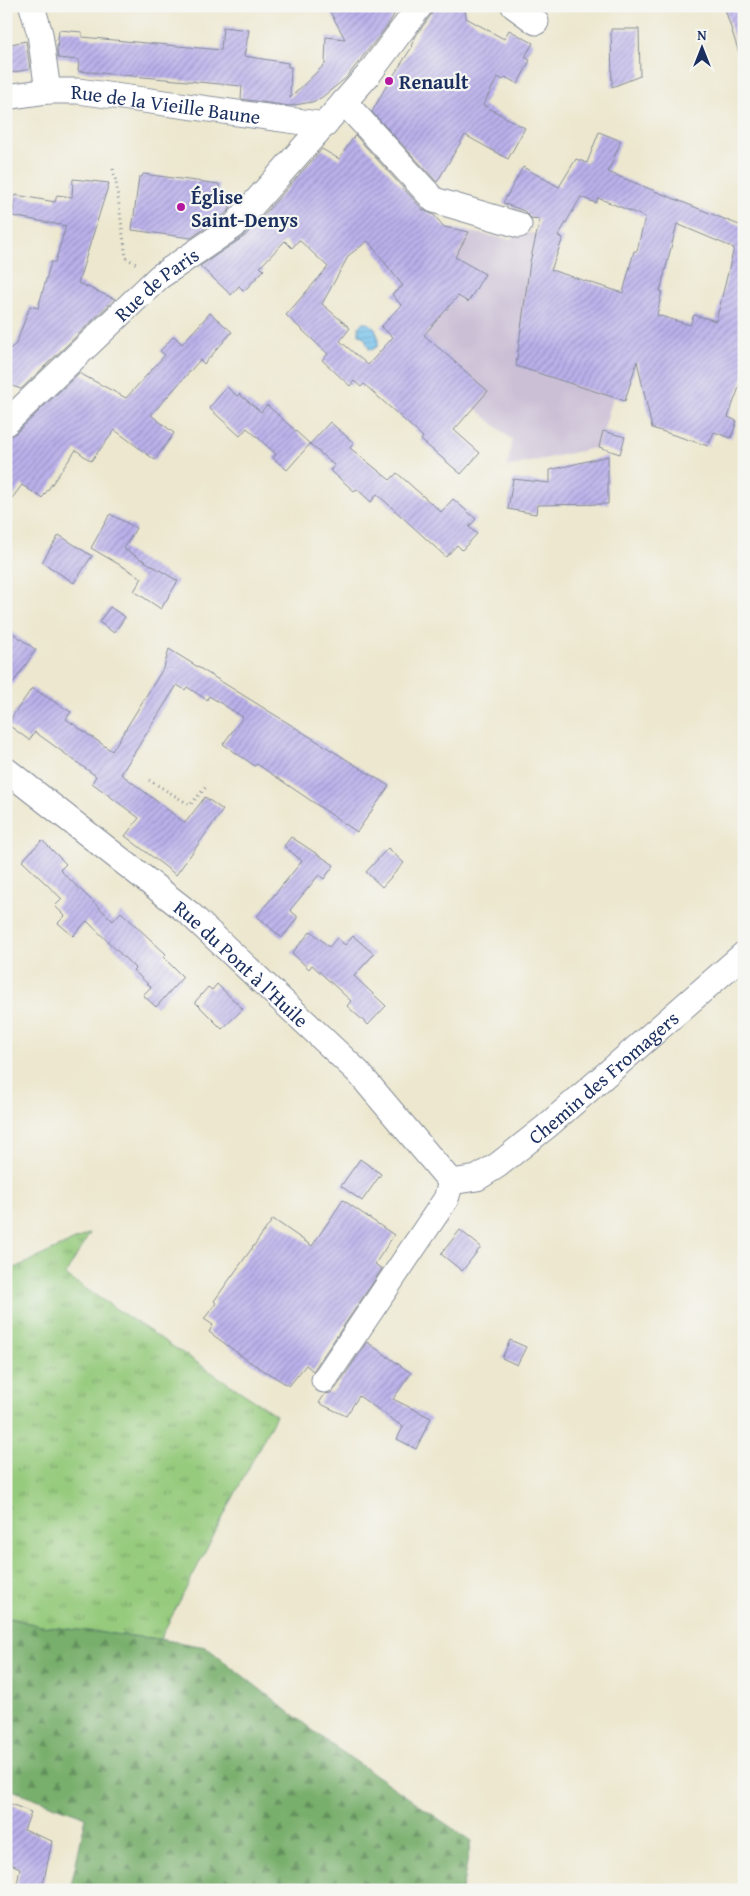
<svg xmlns="http://www.w3.org/2000/svg" width="750" height="1896" viewBox="0 0 750 1896" font-family="'Gentium Book Plus',serif">
<style>
.industrial{fill:#cbbfd5}
.grass{fill:url(#grass-tufts);stroke:#587d6e}
.forest{fill:url(#forest-firs);stroke:#4a6f65}
.water{fill:url(#water-rules);stroke:#4778a6}
.building{fill:url(#building-hatch);fill-rule:evenodd}
.lines{fill:none;stroke-linecap:round;stroke-linejoin:round}
.minor-casing{stroke:#848b96;stroke-width:27}
.path{stroke:#848b96;stroke-width:3;stroke-dasharray:1 4;stroke-linecap:butt}
.minor{stroke:#fff;stroke-width:25}
.poi-dot{fill:#b5179e;stroke:#f6f6f2;stroke-width:2}
.labels{text-anchor:middle;dominant-baseline:central;stroke-width:4.5;stroke-linejoin:round;paint-order:stroke}
.poi-label{font-size:20px;font-weight:bold;fill:#1b2f5e;stroke:#f6f6f2;text-anchor:start}
.street-label{font-size:20px;fill:#1b2f5e;stroke:#f6f6f2}
</style>
<defs>
<pattern id="grass-tufts" width="24" height="20" patternUnits="userSpaceOnUse" patternTransform="scale(1.25)"><rect width="24" height="20" fill="#96cb7d"/><path d="M3 7l-1-3M5 7V3M7 7l1-3M15 17l-1-3M17 17v-4M19 17l1-3" fill="none" stroke="#7aa56a"/></pattern>
<pattern id="forest-firs" width="22" height="20" patternUnits="userSpaceOnUse" patternTransform="scale(1.25)"><rect width="22" height="20" fill="#78af6c"/><path d="M5 1l3.5 6h-7zM16 11l3.5 6h-7z" fill="#628f5c"/></pattern>
<pattern id="water-rules" width="6" height="5" patternUnits="userSpaceOnUse" patternTransform="scale(1.25)"><rect width="6" height="5" fill="#73c2ed"/><path d="M0 2.5h6" fill="none" stroke="#5e9ec3"/></pattern>
<pattern id="building-hatch" width="6" height="6" patternUnits="userSpaceOnUse" patternTransform="scale(1.25)"><rect width="6" height="6" fill="#bbb1eb"/><path d="M-1 1l2-2M0 6l6-6M5 7l2-2" fill="none" stroke="#9790c2"/></pattern>
</defs>
<rect width="100%" height="100%" fill="#f6f6f2"/>
<filter id="ink" filterUnits="userSpaceOnUse"><feTurbulence type="fractalNoise" baseFrequency=".02" numOctaves="2"/><feDisplacementMap in="SourceGraphic" scale="10" xChannelSelector="R" yChannelSelector="G"/><feConvolveMatrix kernelMatrix="1 2 1 2 8 2 1 2 1" color-interpolation-filters="sRGB"/></filter>
<filter id="wash" filterUnits="userSpaceOnUse"><feTurbulence type="fractalNoise" baseFrequency=".0096" numOctaves="4" result="noise"/><feDisplacementMap in="SourceGraphic" scale="20" xChannelSelector="R" yChannelSelector="G"/><feGaussianBlur stdDeviation="1.12" result="paint"/><feColorMatrix in="noise" values="0 0 0 0 0 0 0 0 0 0 0 0 0 0 0 0 0 1.4 0 .05"/><feComposite in="paint" operator="in"/></filter>
<g filter="url(#wash)">
<rect width="100%" height="100%" fill="#ece7ce"/>
<path class="industrial" d="M469,232l41,7 11,-7 15,2 -20,132 97,31 -14,50 -92,20 5,-27 -119,-103 50,-58z"/>
<path class="grass" d="M90,1233l-25,42 211,140 -116,224 -119,-13 -35,-9v-345z"/>
<path class="forest" d="M6,1617l35,9 118,13 47,8 123,96 142,98 -9,49h-392l16,-73 -77,-28 1,-50 -4,-1z"/>
<path class="water" d="M363,323c12,-1 16,12 15,23l-6,4 -3,-1 -4,-10 -6,-5v-8z"/>
<g id="blocks">
<g class="building">
<path d="M327,6h72l-11,19 -42,53 -25,20 -9,4 -23,4 -48,-7 1,-13 -164,-15 1,-11 -21,-2 -1,-9 2,-19 23,2v5l139,13 2,-23 26,3 -5,26 44,7v4h3l-1,31 35,-34 1,-27 19,2z"/>
<path d="M434,6h31l1,12 38,21 5,-9 24,13 -8,14 5,3 -12,24 -13,-7 -2,3 -5,-3 -15,28 42,23 -17,31 -43,-24 -28,47 -65,-70 12,-22 28,-43 -1,-1 6,-12 14,-19z"/>
<path d="M724,6h20v49l-4,1z"/>
<path d="M611,29h28l1,47 -28,11z"/>
<path d="M26,41l4,28 -24,5v-29z"/>
<path d="M599,132l22,9 -13,31 136,55v147l-16,43 9,4 -6,17 -17,-6 -6,14 -56,-18 -15,-67 -12,40 -109,-35 14,-104 10,-43 -9,-1 -7,-7 -21,-8 20,-36 36,20 17,-28 11,4zM581,197l15,6 2,-5 47,19 -8,34h-3l-11,42 -72,-23 12,-32 -5,-2zM677,224l57,24 -18,73 -22,-6 -4,10 -33,-10 5,-24h-2z"/>
<path d="M355,135l68,75 11,5 10,12 25,5 -14,25 30,17 -17,28 -10,-6 -34,39 64,56 -34,39 26,23 -19,21 -40,-34 2,-3 -59,-53 -3,3 -7,-6 -4,5 -28,-26 6,-6 -42,-39 42,-48 -29,-27 -7,8 -7,-7 -25,26 4,3 -20,21 -5,-5 -8,9 -31,-29 45,-30 77,-87 17,10zM368,241l35,45 -11,8 9,11 -20,22 12,10 -25,28 -28,-24 10,-13 -28,-24 27,-49z"/>
<path d="M143,174l76,10v6l12,18 -7,7 -33,23 -59,-8 7,-53h3z"/>
<path d="M73,179l36,4 -31,100 37,16 -94,90 -15,-5v-32l10,-8 14,-38 8,2 13,-46h4l11,-36 -54,-10 4,-21 39,7 2,-7 15,2z"/>
<path d="M210,313l22,19 -28,32 -4,-4 -49,55 23,18 -19,27 -40,-30 -24,31 -15,-11 -34,48 -20,-13 -16,21v-69l10,-4 63,-60 47,25 39,-43 -5,-4 14,-15 8,8z"/>
<path d="M227,387l10,9 2,-2 22,18 6,-7 43,39 20,-22 24,21 -4,5 40,32 7,-7 44,39 12,-13 23,20 -7,8 8,7 -15,16 -5,-5 -11,12 -69,-63 -6,8 -14,-13 -3,2 -24,-21 5,-4 -25,-22 -23,26 -14,-12 3,-4 -29,-26 -7,8 -31,-28z"/>
<path d="M603,431l22,6 -5,17 -21,-7z"/>
<path d="M608,456v48l-71,1 -1,9 -28,-5 5,-30 37,4v-13z"/>
<path d="M110,514l26,14 -12,21 54,32 -17,28 -27,-18 8,-13 -51,-30z"/>
<path d="M59,535l33,21 -18,27 -32,-21z"/>
<path d="M110,607l15,10 -11,16 -15,-11z"/>
<path d="M6,628l30,22 -30,43z"/>
<path d="M169,649l220,137 -32,46 -100,-68 -2,2 -32,-22 20,-27 -34,-21 -2,4 -20,-13 -2,3 -8,-5 -56,89 64,49 20,-26 18,13 -47,65 -51,-39 14,-18 -47,-35 4,-7 -61,-44 -6,8 -22,-16 25,-36 39,24 -5,7 46,32 52,-84z"/>
<path d="M291,837l43,28 -10,14 -5,-4 -29,35 7,6v2l-15,20 -25,-22 45,-55 -18,-15z"/>
<path d="M42,840l24,24 -6,6 53,51 8,-9 45,42 -3,3 20,20 -27,30 -13,-12 8,-8 -18,-17 2,-2 -48,-47 -14,15 -15,-13 7,-7 -10,-10 7,-7 -40,-38z"/>
<path d="M388,848l16,15 -22,24 -16,-15z"/>
<path d="M311,931l18,16 8,-9 8,7 8,-9 21,18 -20,22 32,30 -18,19 -21,-19 4,-5 -39,-36 -3,4 -17,-16z"/>
<path d="M217,984l26,25 -21,20 -27,-27 13,-15 4,3z"/>
<path d="M360,1159l21,15 -19,27 -21,-15z"/>
<path d="M343,1200l51,35 -19,29 7,5 -69,102 -7,-6 -17,21 -39,-24 -41,-30 4,-7 -9,-6 12,-16 -2,-2 59,-82 39,27z"/>
<path d="M460,1230l21,17 -19,24 -21,-17z"/>
<path d="M510,1340l16,7 -9,18 -15,-7z"/>
<path d="M367,1342l44,31 -18,26 38,19 -15,31 -19,-10 6,-12 -44,-31 -13,20 -27,-13 6,-9 6,-1 5,-5z"/>
<path d="M6,1802l25,10 -7,18 28,11 -10,49h-26l4,-22 -9,-4 -5,8z"/>
</g>
</g>
</g>
<g filter="url(#ink)">
<use href="#blocks" fill-opacity="0" stroke="#848b96" stroke-width="1"/>
<g class="lines">
<g class="minor-casing">
<g id="minor">
<path d="M32,6l8,28 8,57"/>
<path d="M514,6l22,16"/>
<path id="s1" d="M6,97l42,-6h30l247,34"/>
<path d="M344,102l90,98 85,25"/>
<path id="s2" d="M6,423l153,-146 75,-51 134,-151 52,-69"/>
<path id="s3" d="M6,770l184,144 168,158 93,110"/>
<path id="s4" d="M451,1182l26,-4 21,-13 49,-39 197,-172"/>
<path d="M324,1380l122,-181 5,-17"/>
</g>
</g>
<g class="path">
<path d="M113,169l3,13 10,76 12,7"/>
<path d="M149,780l41,25 17,-19"/>
</g>
<use href="#minor" class="minor"/>
</g>
</g>
<g class="poi-dot">
<circle cx="389" cy="81" r="5"/>
<circle cx="181" cy="207" r="5"/>
</g>
<g class="labels">
<g class="poi-label">
<text x="399" y="81">Renault</text>
<text x="191" y="196">Église<tspan x="191" dy="23">Saint-Denys</tspan></text>
</g>
<g class="street-label">
<text stroke="none"><textPath href="#s1" startOffset="161">Rue de la Vieille Baune</textPath></text>
<text stroke="none"><textPath href="#s2" startOffset="205">Rue de Paris</textPath></text>
<text stroke="none"><textPath href="#s3" startOffset="305">Rue du Pont à l'Huile</textPath></text>
<text stroke="none"><textPath href="#s4" startOffset="188">Chemin des Fromagers</textPath></text>
</g>
</g>
<rect width="750" height="1896" fill="none" stroke="#f6f6f2" stroke-width="25"/>
<g transform="translate(702 48)" stroke="#f6f6f2" stroke-width="4" paint-order="stroke">
<path d="M0-4L9 19L0 12L-9 19Z" fill="#1b2f5e"/>
<text y="-8" font-size="14" font-weight="bold" text-anchor="middle" fill="#1b2f5e">N</text>
</g>
</svg>
